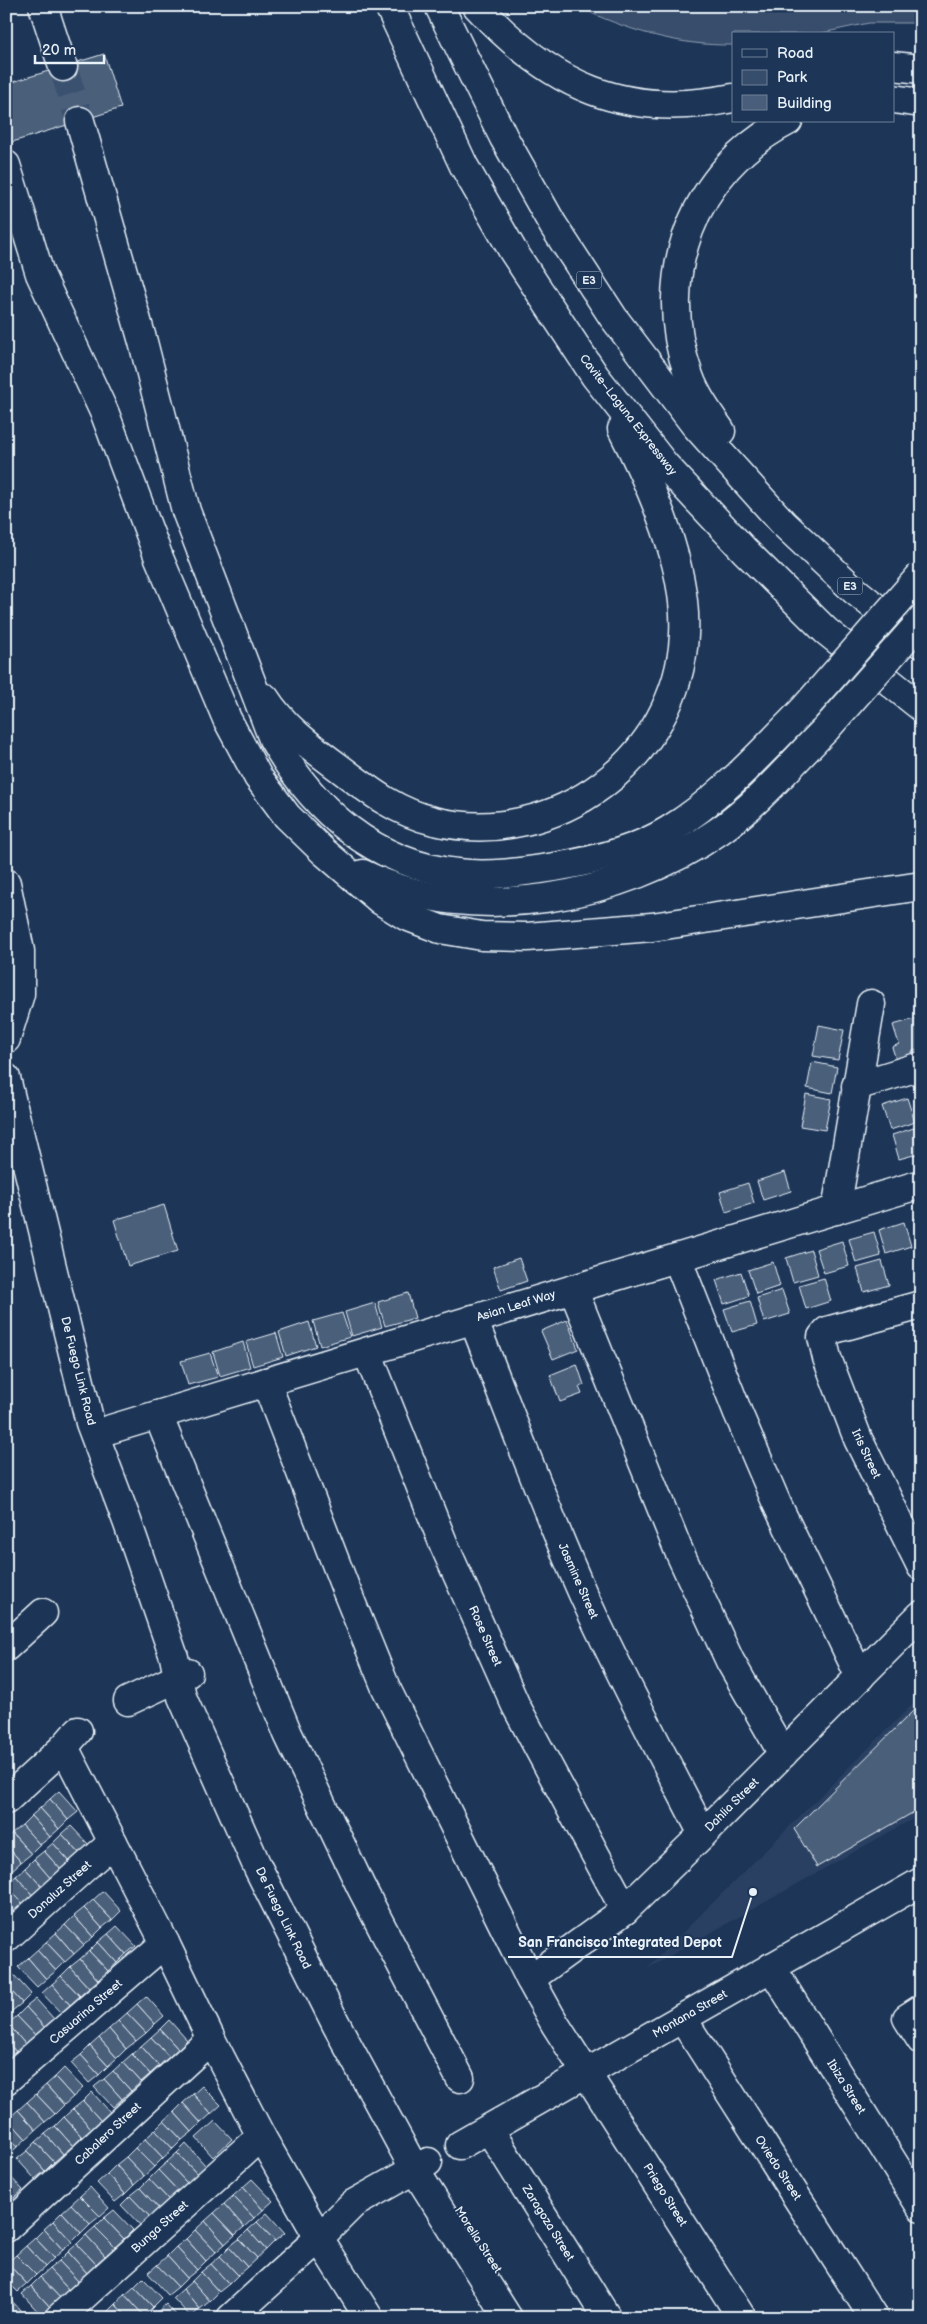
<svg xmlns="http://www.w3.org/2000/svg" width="927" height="2324" viewBox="0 0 927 2324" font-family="'Balsamiq Sans',sans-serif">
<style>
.built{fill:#2a4162}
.green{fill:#374d6c;stroke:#909fb2}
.building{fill:#495e7a;stroke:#e8f1f8}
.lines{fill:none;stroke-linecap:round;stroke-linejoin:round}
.highway-tunnel{stroke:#3b516f;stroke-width:28;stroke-dasharray:28 14;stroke-linecap:butt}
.minor-casing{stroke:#e8f1f8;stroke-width:31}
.highway-casing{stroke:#e8f1f8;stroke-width:31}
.minor{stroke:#1d3557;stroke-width:28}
.highway{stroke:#1d3557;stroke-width:28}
.highway-bridge-casing{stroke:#e8f1f8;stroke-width:31;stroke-linecap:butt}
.highway-bridge{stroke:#1d3557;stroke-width:28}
.labels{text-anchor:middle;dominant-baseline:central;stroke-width:4;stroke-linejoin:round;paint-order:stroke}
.shield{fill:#1d3557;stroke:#abb9c8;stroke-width:1}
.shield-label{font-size:11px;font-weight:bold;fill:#e8f1f8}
.street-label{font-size:12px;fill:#e8f1f8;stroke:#1d3557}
.leader{fill:none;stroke:#e8f1f8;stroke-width:2}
.callout-dot{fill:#e8f1f8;stroke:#1d3557;stroke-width:2}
.callout-label{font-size:14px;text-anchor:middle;font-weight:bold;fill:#e8f1f8;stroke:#1d3557;stroke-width:4;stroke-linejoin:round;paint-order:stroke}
</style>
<rect width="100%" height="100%" fill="#1d3557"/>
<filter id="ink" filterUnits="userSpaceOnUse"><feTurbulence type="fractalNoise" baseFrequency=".02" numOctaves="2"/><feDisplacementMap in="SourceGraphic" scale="10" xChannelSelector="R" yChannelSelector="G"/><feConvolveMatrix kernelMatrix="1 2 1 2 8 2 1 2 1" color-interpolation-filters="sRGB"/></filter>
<g filter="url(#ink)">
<path class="built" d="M921,1696v118l-276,156z"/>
<path class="green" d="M576,6h345v17h-52l-52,11h-84v11c-56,1 -107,-15 -157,-39z"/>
<g class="building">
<path d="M104,54l17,54 -115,36v-60z"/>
<path d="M918,1018l3,10v20l-9,3 1,4 -17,5 -4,-13 7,-3 -6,-19z"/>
<path d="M819,1025l25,5 -6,30 -25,-4z"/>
<path d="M812,1062l25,5 -5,26 -25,-5z"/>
<path d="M806,1094l25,5 -6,31 -25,-4z"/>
<path d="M907,1098l8,24 -25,8 -8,-24z"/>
<path d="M917,1127l4,11v15l-22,6 -7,-24z"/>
<path d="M785,1172l6,19 -28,9 -6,-19z"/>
<path d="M748,1183l6,20 -28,9 -6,-20z"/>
<path d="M164,1205l14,46 -50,15 -14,-46z"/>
<path d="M921,1217v26l-7,-24z"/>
<path d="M904,1222l7,24 -25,8 -7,-24z"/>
<path d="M874,1232l7,24 -25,7 -7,-24z"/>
<path d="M842,1241l7,25 -25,7 -8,-24z"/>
<path d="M811,1250l7,25 -25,7 -7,-24z"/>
<path d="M519,1258l8,23 -26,9 -8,-23z"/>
<path d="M882,1261l7,24 -25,7 -7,-24z"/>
<path d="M773,1262l7,24 -24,8 -8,-24z"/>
<path d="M741,1272l8,24 -25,8 -8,-24z"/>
<path d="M824,1278l7,23 -25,8 -7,-24z"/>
<path d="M782,1290l8,24 -26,8 -7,-24z"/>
<path d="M408,1293l7,25 -30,8 -7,-24z"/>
<path d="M750,1301l7,24 -25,7 -8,-23z"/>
<path d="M375,1303l7,24 -30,9 -7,-24z"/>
<path d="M342,1313l8,24 -30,9 -7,-25z"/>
<path d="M567,1320l11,29 -25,10 -12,-28z"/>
<path d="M309,1322l7,24 -30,10 -7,-24z"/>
<path d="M276,1333l7,24 -30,9 -7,-24z"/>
<path d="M243,1342l7,25 -30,9 -7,-24z"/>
<path d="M210,1353l8,24 -30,8 -7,-24z"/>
<path d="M577,1364l7,21 -5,2 3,7 -22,8 -10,-27z"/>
<path d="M921,1703v105l-104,59 -23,-38z"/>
<path d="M59,1791l19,21 -10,8 -18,-21z"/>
<path d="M50,1799l18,21 -9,9 -19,-21z"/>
<path d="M40,1808l19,21 -9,8 -19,-21z"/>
<path d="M31,1816l19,21 -10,8 -18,-20z"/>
<path d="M22,1825l18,20 -9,9 -19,-21z"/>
<path d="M71,1826l19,20 -9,9 -19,-21z"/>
<path d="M12,1833l19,21 -10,8 -15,-17v-6z"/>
<path d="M62,1834l19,21 -10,8 -18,-20z"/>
<path d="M53,1843l18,20 -9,8 -18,-20z"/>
<path d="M6,1845l15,17 -9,8 -6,-6z"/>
<path d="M44,1851l18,20 -10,9 -18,-21z"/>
<path d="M34,1859l18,21 -9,8 -18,-20z"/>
<path d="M25,1868l18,20 -9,9 -18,-21z"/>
<path d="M16,1876l18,21 -10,8 -18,-20z"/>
<path d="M6,1885l18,20 -9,8 -9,-9z"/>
<path d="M103,1891l18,20 -9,9 -19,-20z"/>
<path d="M93,1900l19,20 -10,8 -18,-20z"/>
<path d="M84,1908l18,20 -9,9 -19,-21z"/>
<path d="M74,1916l19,21 -9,8 -19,-20z"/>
<path d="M65,1925l19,20 -10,9 -18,-21z"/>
<path d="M117,1926l19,20 -10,8 -18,-20z"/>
<path d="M56,1933l18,21 -9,8 -19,-20z"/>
<path d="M108,1934l18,20 -9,9 -19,-21z"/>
<path d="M46,1942l19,20 -9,9 -19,-21z"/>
<path d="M98,1942l19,21 -9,8 -19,-20z"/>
<path d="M37,1950l19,21 -10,8 -18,-21z"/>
<path d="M89,1951l19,20 -10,9 -18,-21z"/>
<path d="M28,1958l18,21 -9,8 -19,-20z"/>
<path d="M80,1959l18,21 -9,8 -19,-21z"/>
<path d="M70,1967l19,21 -9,8 -19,-20z"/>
<path d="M13,1974l18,20 -9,9 -16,-18v-5z"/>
<path d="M61,1976l19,20 -10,9 -18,-21z"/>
<path d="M52,1984l18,21 -9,8 -19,-20z"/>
<path d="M6,1985l16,18 -10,8 -6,-7z"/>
<path d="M146,1996l18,20 -9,8 -18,-20z"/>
<path d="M36,1999l18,20 -9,9 -19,-21z"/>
<path d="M6,2004l6,7 -6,6z"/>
<path d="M137,2004l18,20 -9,9 -19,-20z"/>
<path d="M26,2007l19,21 -9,8 -19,-20z"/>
<path d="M127,2013l19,20 -10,8 -18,-20z"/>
<path d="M17,2016l19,20 -10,9 -18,-21z"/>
<path d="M169,2020l18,20 -9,9 -18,-20z"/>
<path d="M118,2021l18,20 -10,8 -17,-20z"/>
<path d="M8,2024l18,21 -9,8 -11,-12z"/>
<path d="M109,2029l17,20 -9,9 -18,-20z"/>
<path d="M160,2029l18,20 -9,8 -18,-20z"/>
<path d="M151,2037l18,20 -10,9 -18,-20z"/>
<path d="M99,2038l18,20 -9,8 -18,-20z"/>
<path d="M6,2041l11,12 -9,9 -2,-2z"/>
<path d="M90,2046l18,20 -9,9 -18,-20z"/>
<path d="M141,2046l18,20 -9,8 -18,-20z"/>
<path d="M132,2054l18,20 -9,8 -18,-20z"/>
<path d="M81,2055l18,20 -10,8 -18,-20z"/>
<path d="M123,2062l18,20 -10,9 -18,-20z"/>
<path d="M64,2068l19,20 -10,9 -18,-20z"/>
<path d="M113,2071l18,20 -9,8 -18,-20z"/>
<path d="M55,2077l18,20 -9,8 -18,-20z"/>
<path d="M104,2079l18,20 -9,8 -19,-20z"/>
<path d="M46,2085l18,20 -9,9 -19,-20z"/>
<path d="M202,2086l19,19 -10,9 -18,-20z"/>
<path d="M92,2092l18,20 -9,9 -18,-20z"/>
<path d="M36,2094l19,20 -10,8 -18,-20z"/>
<path d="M193,2094l18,20 -10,9 -18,-20z"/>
<path d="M83,2101l18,20 -9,8 -19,-20z"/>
<path d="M27,2102l18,20 -9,8 -18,-20z"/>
<path d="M183,2103l18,20 -9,9 -18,-20z"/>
<path d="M73,2109l19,20 -10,8 -18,-20z"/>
<path d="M18,2110l18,20 -10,9 -18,-20z"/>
<path d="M174,2112l18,20 -10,8 -18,-19z"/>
<path d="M64,2117l18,20 -9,9 -18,-20z"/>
<path d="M8,2119l18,20 -9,8 -11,-12v-15z"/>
<path d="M164,2121l18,19 -9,9 -18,-19z"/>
<path d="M215,2121l17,18 -19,18 -17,-19z"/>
<path d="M55,2126l18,20 -10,8 -18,-20z"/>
<path d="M155,2130l18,19 -10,9 -18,-19z"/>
<path d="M45,2134l18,20 -9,8 -18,-20z"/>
<path d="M6,2135l11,12 -9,8 -2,-1z"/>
<path d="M145,2139l18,19 -9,9 -19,-19z"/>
<path d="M36,2142l18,20 -9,9 -18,-20z"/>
<path d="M186,2144l20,22 -9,8 -20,-21z"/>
<path d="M135,2148l19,19 -10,9 -18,-19z"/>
<path d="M27,2151l18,20 -10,8 -18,-20z"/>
<path d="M177,2153l20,21 -10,9 -20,-21z"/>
<path d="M126,2157l18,19 -10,9 -18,-20z"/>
<path d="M167,2162l20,21 -9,8 -20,-21z"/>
<path d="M116,2165l18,20 -9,9 -18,-20z"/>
<path d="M158,2170l20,21 -9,9 -20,-21z"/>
<path d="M6,2172l17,18 -9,8 -8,-8z"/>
<path d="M107,2174l18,20 -10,8 -18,-19z"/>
<path d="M149,2179l20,21 -10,9 -19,-21z"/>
<path d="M252,2179l21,22 -10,9 -20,-23z"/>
<path d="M90,2187l19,21 -9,8 -20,-20z"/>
<path d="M243,2187l20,23 -9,8 -21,-22z"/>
<path d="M140,2188l19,21 -9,8 -20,-21z"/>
<path d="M6,2190l8,8 -8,7z"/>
<path d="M80,2196l20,20 -10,8 -19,-20z"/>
<path d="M130,2196l20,21 -9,9 -20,-21z"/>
<path d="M233,2196l21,22 -10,9 -20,-23z"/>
<path d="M71,2204l19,20 -9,9 -19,-21z"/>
<path d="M224,2204l20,23 -9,8 -21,-22z"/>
<path d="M114,2210l19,20 -9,9 -20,-21z"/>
<path d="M62,2212l19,21 -9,9 -19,-21z"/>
<path d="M214,2213l21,22 -10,9 -20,-23z"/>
<path d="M267,2213l18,20 -10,8 -18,-19z"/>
<path d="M104,2218l20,21 -9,8 -20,-20z"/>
<path d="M53,2221l19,21 -9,8 -19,-21z"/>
<path d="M205,2221l20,23 -9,8 -21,-22z"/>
<path d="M257,2222l18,19 -9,9 -18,-20z"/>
<path d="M95,2227l20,20 -10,9 -19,-21z"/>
<path d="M44,2229l19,21 -9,8 -19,-20z"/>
<path d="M195,2230l21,22 -10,9 -20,-22z"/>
<path d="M248,2230l18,20 -9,8 -18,-19z"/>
<path d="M86,2235l19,21 -9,8 -19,-20z"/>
<path d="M35,2238l19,20 -9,9 -19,-21z"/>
<path d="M186,2239l20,22 -9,9 -21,-23z"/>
<path d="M239,2239l18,19 -10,9 -18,-20z"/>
<path d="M77,2244l19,20 -9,9 -19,-21z"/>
<path d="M26,2246l19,21 -9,8 -20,-20z"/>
<path d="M176,2247l21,23 -10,8 -20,-22z"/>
<path d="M229,2247l18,20 -9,8 -18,-19z"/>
<path d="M68,2252l19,21 -9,8 -19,-20z"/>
<path d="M16,2255l20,20 -9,9 -20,-21z"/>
<path d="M167,2256l20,22 -9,9 -21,-22z"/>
<path d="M220,2256l18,19 -9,9 -18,-20z"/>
<path d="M59,2261l19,20 -9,9 -20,-21z"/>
<path d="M7,2263l20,21 -9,8 -12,-12z"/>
<path d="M211,2264l18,20 -10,8 -18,-20z"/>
<path d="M157,2265l21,22 -10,8 -20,-22z"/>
<path d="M49,2269l20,21 -9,8 -20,-21z"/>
<path d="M201,2272l18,20 -9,9 -18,-20z"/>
<path d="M40,2277l20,21 -10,9 -19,-21z"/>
<path d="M143,2278l19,20 -9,9 -19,-20z"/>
<path d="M192,2281l18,20 -10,8 -17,-20z"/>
<path d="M31,2286l19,21 -9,8 -19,-21z"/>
<path d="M134,2287l19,20 -9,9 -19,-21z"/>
<path d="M183,2289l17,20 -9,8 -18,-19z"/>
<path d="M125,2295l19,21 -2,2h-14l-13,-14z"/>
<path d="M12,2301l15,17h-17l-4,-5v-6z"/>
<path d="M115,2304l13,14h-18l-4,-5z"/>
<path d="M166,2304l13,14h-18l-5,-5z"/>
</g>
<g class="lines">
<path class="highway-tunnel" d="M63,67l17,54"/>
<g class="minor-casing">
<g id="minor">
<path d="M6,883l14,68v43l-14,45"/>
<path d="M6,1078l84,345 37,98 47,136 8,40 76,171 78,156 79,146 93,148"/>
<path d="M856,1086l65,-20"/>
<path d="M836,1210l35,-206"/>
<path d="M677,1258l61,155 39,91 83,173"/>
<path d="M573,1289l105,260 52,112 53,93"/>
<path d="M921,1305l-94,26 -5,6 5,21 31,81 63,127"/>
<path d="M473,1319c36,92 70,185 110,275 37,81 79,161 120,240"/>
<path d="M367,1352l77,193 72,161 109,204"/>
<path d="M266,1382l79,205 41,101 144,291 25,45 187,294"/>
<path d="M158,1415l130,319 73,153 99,191"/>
<path d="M111,1429l810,-245"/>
<path d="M6,1647l37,-34"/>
<path d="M128,1701l60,-28"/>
<path d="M64,1747l101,196 46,96 50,97 58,102 50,80"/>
<path d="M6,1800l58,-53 14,-16"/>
<path d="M6,1938l107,-96"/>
<path d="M771,1967l150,240"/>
<path d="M530,1979l95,-69 78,-76 218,-219"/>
<path d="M921,2009l-14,9 14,22"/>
<path d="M682,2018l192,300"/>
<path d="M6,2080l159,-137"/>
<path d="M489,2129l118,189"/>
<path d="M460,2145l461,-263"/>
<path d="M6,2228l205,-189"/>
<path d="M59,2318l202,-182"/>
<path d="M231,2318l88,-80 34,-34 75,-42"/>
</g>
</g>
<g class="highway-casing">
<g id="highway">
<path d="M43,6l20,61"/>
<path d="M389,6l75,160 49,85 82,125 69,88 81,87 81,80 95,76"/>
<path d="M439,6l65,132 49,87 60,92 82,108 89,99 70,66 67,54"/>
<path d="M477,6c74,80 147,114 256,92"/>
<path d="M893,66l28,3"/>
<path d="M893,99l28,4"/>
<path d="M80,121l63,221 43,169 87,228c40,71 101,125 184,134 32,4 66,-1 98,-6 37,-6 82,-17 114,-37 52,-32 93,-78 135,-121"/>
<path d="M6,165l34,109 65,140 54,144 68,161 31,58 29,39 36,35 57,49 26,16 34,13 42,7 45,1 125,-10 269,-41"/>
<path d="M721,431c-12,-17 -25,-35 -32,-55 -36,-100 4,-206 99,-255"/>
<path d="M265,698c19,30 49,51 77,72 30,23 55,42 92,51 121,29 244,-63 250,-186 4,-68 -32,-147 -62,-206"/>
<path d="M363,874c109,54 260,24 356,-43 40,-28 73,-68 107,-102"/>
</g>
</g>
<use href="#minor" class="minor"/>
<use href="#highway" class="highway"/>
<g class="highway-bridge-casing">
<g id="highway-bridge">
<path d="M804,709l117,-134"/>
<path d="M826,729l95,-108"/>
</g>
</g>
<use href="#highway-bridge" class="highway-bridge"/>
</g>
</g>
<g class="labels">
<g class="shield">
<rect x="576.5" y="271.5" width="25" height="17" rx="4"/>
<rect x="837.5" y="577.5" width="25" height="17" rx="4"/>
</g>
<g class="shield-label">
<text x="589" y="280">E3</text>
<text x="850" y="586">E3</text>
</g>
<g class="street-label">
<text transform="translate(628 415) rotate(52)">Cavite–Laguna Expressway</text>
<text transform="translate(516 1306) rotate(-17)">Asian Leaf Way</text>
<text transform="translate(78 1371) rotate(76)">De Fuego Link Road</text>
<text transform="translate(866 1454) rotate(65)">Iris Street</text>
<text transform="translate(578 1581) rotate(66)">Jasmine Street</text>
<text transform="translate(485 1636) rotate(66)">Rose Street</text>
<text transform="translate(732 1805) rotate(-45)">Dahlia Street</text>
<text transform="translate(60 1890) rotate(-42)">Donaluz Street</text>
<text transform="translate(283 1918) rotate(64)">De Fuego Link Road</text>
<text transform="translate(86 2012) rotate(-41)">Casuarina Street</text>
<text transform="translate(690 2014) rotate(-30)">Montana Street</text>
<text transform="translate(846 2087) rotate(58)">Ibiza Street</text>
<text transform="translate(108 2134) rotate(-43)">Cabalero Street</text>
<text transform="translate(778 2168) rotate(57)">Oviedo Street</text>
<text transform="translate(665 2195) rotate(58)">Priego Street</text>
<text transform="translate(548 2223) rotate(58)">Zaragoza Street</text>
<text transform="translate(160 2227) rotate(-42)">Bunga Street</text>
<text transform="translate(478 2240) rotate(57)">Morella Street</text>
</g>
</g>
<path class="leader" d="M753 1892L732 1957H508"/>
<circle class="callout-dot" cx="753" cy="1892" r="5"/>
<g class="callout-label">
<text x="620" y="1947">San Francisco Integrated Depot</text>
</g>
<rect width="927" height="2324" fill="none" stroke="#1d3557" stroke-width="25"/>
<rect x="12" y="12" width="902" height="2299" fill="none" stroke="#e8f1f8" stroke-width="2" filter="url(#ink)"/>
<rect x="732" y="32" width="162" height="90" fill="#1d3557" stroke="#6e8097"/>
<rect x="742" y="49" width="25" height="8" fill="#1d3557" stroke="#6e8097"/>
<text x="777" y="58" font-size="15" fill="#e8f1f8">Road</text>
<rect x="742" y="70" width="25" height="15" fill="#374d6c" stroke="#6e8097"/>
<text x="777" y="82" font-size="15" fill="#e8f1f8">Park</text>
<rect x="742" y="95" width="25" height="15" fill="#495e7a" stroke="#6e8097"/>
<text x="777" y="108" font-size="15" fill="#e8f1f8">Building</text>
<path d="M35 55v8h69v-8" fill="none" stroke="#e8f1f8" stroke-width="2.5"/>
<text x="42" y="55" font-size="15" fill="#e8f1f8" stroke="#1d3557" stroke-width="4" paint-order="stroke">20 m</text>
</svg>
